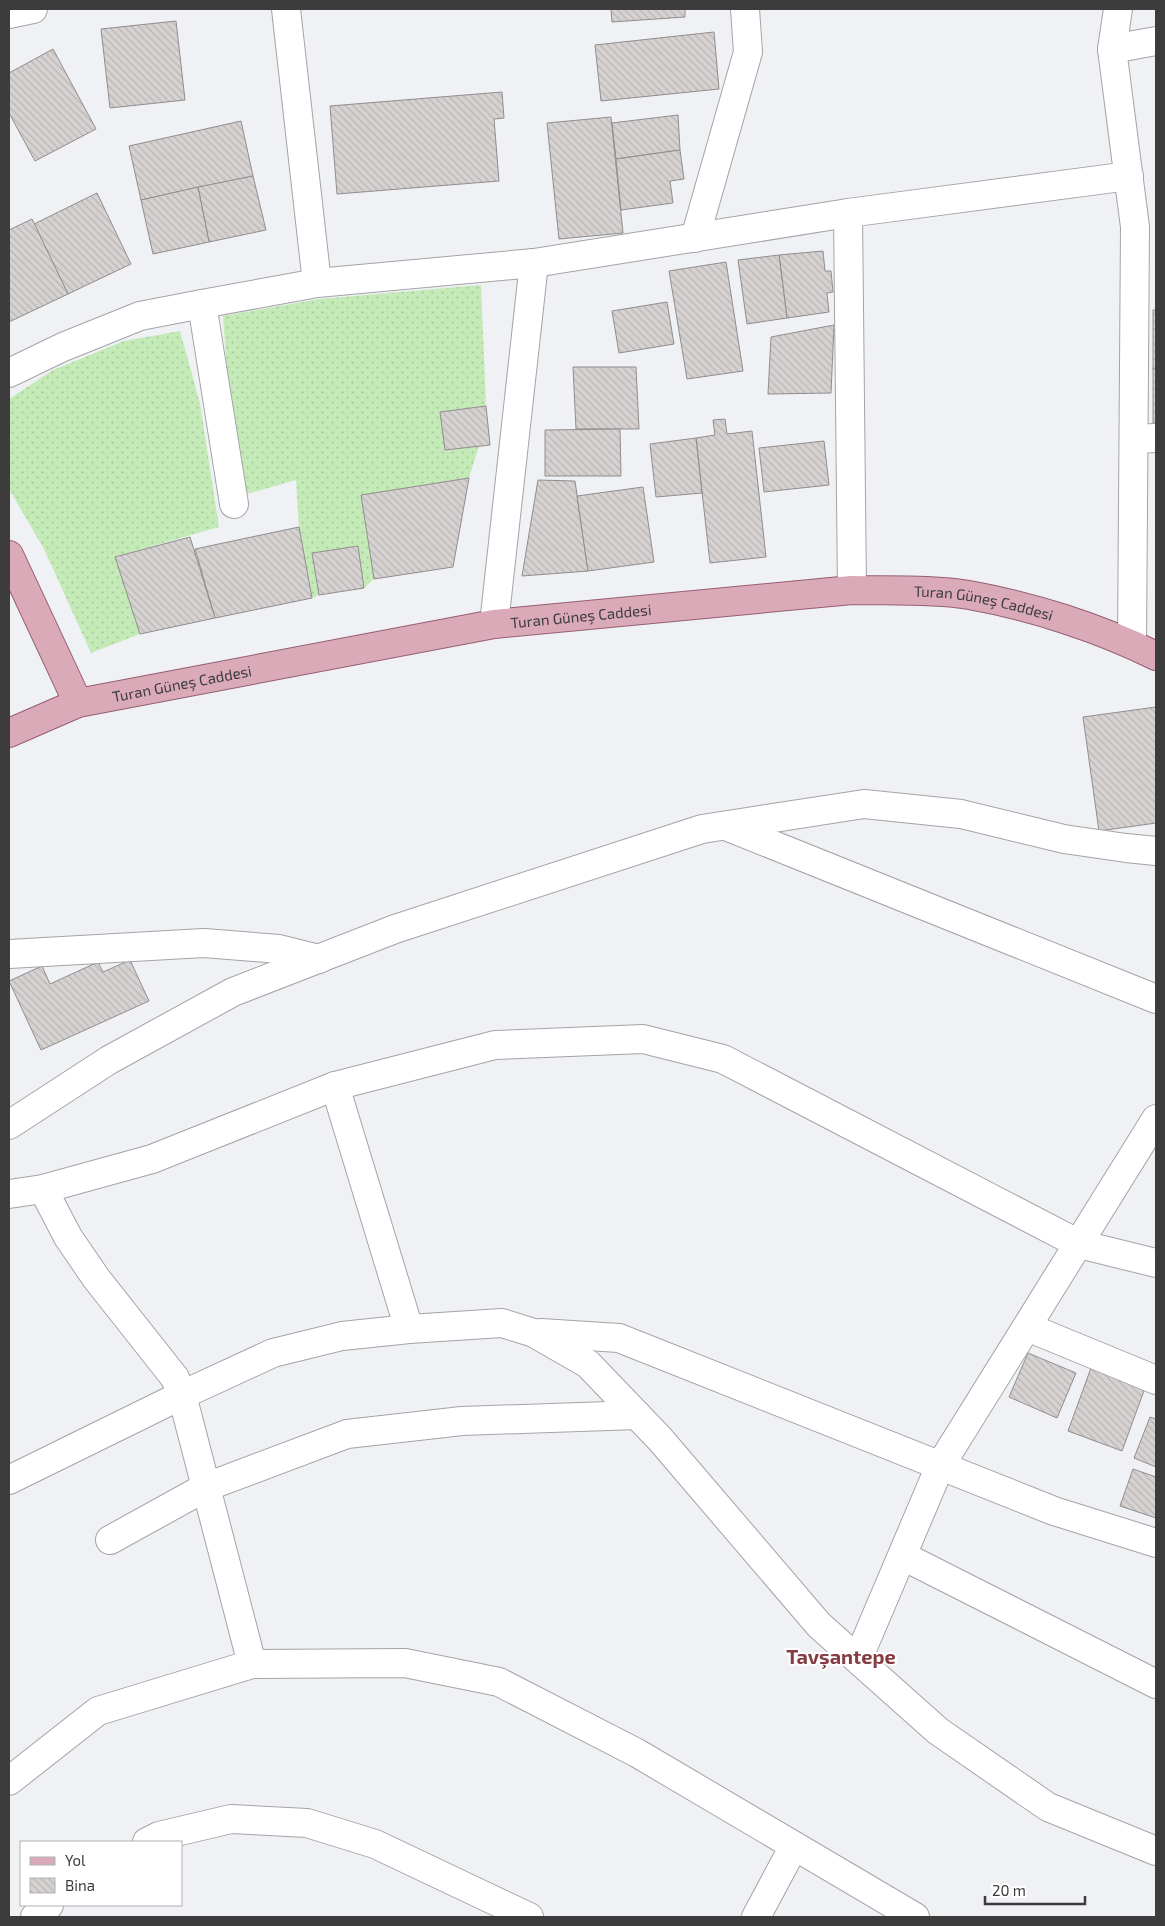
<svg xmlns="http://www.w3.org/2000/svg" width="1165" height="1926" viewBox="0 0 1165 1926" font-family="'Exo 2',sans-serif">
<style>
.grass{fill:url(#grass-dots)}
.building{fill:url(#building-back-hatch);stroke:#918d8d}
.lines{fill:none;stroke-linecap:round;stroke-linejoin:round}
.minor-casing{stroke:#a4a4a8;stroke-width:30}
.major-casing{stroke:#945e70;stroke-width:30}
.minor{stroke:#fff;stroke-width:28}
.major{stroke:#dbaab9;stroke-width:28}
.labels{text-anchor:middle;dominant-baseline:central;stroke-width:4;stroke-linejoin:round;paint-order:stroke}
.street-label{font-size:15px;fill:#3c3c3d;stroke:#fff}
.district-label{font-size:20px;font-weight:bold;fill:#863d46;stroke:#fff}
</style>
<defs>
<pattern id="grass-dots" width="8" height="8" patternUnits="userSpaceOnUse" patternTransform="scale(1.25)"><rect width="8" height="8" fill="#c4ebb7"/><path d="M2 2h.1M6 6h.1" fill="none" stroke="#a9ca9e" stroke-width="1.8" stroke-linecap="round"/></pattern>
<pattern id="building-back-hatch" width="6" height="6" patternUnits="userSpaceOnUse" patternTransform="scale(1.25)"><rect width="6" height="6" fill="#d7d2d2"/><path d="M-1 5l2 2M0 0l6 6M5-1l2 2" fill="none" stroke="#b9b5b5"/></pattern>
</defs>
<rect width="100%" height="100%" fill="#f0f1f5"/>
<g class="grass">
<path d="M481,285l5,121 -46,6 5,38 34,-4 -10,32 -108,17 13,84 -10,9 -6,-42 -46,7 7,42 -7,3 -13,-71 -3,-47 -53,15 -13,-83 -7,-96 96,-17z"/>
<path d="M180,331l20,72 19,124 -104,30 25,77 -49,19 -47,-104 -35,-60v-90l44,-29 71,-29z"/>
</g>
<g class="building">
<path d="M611,9h74v8l-73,5z"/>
<path d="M176,21l9,79 -75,8 -9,-79z"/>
<path d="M714,32l5,57 -118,12 -6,-56z"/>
<path d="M53,49l43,80 -61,32 -26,-48v-40z"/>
<path d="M502,92l2,26 -10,1 5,62 -162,13 -7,-88z"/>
<path d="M678,115l2,35 -64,9 -4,-36z"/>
<path d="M611,117l12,116 -64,6 -12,-116z"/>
<path d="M241,121l12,55 -112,24 -12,-54z"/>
<path d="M680,150l4,29 -14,2 3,22 -52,7 -5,-51z"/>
<path d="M253,176l13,54 -57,12 -11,-55z"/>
<path d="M198,187l11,55 -56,12 -12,-54z"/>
<path d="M97,193l34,71 -63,30 -34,-70z"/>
<path d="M32,219l36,75 -59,28v-92z"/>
<path d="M823,251l2,20h6l2,21 -6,1 2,19 -42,6 -8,-63z"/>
<path d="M779,255l8,63 -40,6 -9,-64z"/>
<path d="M726,262l17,109 -56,8 -18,-108z"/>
<path d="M667,302l7,42 -55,9 -7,-42z"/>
<rect x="1153" y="310" width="3" height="59"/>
<path d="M834,325l-3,68 -63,1 3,-57z"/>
<path d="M573,367h63l3,62h-63z"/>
<rect x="1153" y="369" width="3" height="54"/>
<path d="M486,406l4,39 -45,5 -5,-38z"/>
<path d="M725,419l2,15 25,-3 14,126 -56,6 -14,-125 19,-3 -2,-15z"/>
<path d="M620,429l1,47h-76v-46z"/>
<path d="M696,438l6,55 -46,4 -6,-53z"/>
<path d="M824,441l5,44 -65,7 -5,-44z"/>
<path d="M469,478l-16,89 -79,12 -13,-84z"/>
<path d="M538,480l37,1 13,90 -66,5z"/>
<path d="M643,487l11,75 -66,9 -11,-75z"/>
<path d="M299,527l13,71 -97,20 -20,-69z"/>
<path d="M190,537l25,81 -75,16 -25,-77z"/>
<path d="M358,546l6,42 -45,7 -7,-42z"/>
<path d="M1156,707v116l-57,8 -16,-114z"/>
<path d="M130,960l19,41 -108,49 -32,-69 33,-15 8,18 48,-22 5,10z"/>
<path d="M1028,1353l48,20 -19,45 -48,-21z"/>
<path d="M1091,1368l54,20 -23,63 -54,-20z"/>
<path d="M1150,1417l6,2v48l-22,-9z"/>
<path d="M1133,1469l23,8v41l-36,-12z"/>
</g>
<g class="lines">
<g class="minor-casing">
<g id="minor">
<path d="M286,9l31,274"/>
<path d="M1118,9l-6,40 23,178 -3,417"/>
<path d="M9,14l24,-5"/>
<path d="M1112,49l44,-8"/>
<path d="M848,213l4,377"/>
<path d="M695,238l53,-186 -3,-43"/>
<path d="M202,304l32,200"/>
<path d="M9,373l54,-26 77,-31 62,-12 115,-21 217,-20 314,-50 281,-37"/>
<path d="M1134,439l22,-1"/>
<path d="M494,624l40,-361"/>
<path d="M726,826l430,173"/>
<path d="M9,954l195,-11 75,6 40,10"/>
<path d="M335,1086l74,243"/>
<path d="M9,1125l100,-65 124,-68 162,-63 307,-100 162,-25 97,10 103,25 62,9 30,3"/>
<path d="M43,1189l25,48 28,41 79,100 7,17 70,269"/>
<path d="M9,1194l34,-5 109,-30 183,-73 160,-41 148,-6 80,20 356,185 77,19"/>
<path d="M1027,1327l129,53"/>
<path d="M541,1333l78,5 435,173 102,32"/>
<path d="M9,1480l173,-85 91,-42 69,-17 67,-7 93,-6 32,10 54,31 72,75 159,186 119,106 110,76 108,44"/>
<path d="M110,1540l96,-53 141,-53 115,-13 175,-6"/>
<path d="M903,1556l253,128"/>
<path d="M858,1659l82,-193 216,-347"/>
<path d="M9,1781l89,-70 154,-47 153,-1 94,19 138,71 278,164"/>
<path d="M147,1842l12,-6 72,-17 76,4 68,21 154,73"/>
<path d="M35,1917l14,-12"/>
<path d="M756,1917l38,-71"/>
</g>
</g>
<g class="major-casing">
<g id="major">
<path d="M9,555l69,148"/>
<path id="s1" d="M9,733l69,-30 416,-79 358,-34c38,1 79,-1 117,5 62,11 131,33 187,61"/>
</g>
</g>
<use href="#minor" class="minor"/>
<use href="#major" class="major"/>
</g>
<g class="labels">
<g class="street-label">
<text stroke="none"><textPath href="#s1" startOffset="991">Turan Güneş Caddesi</textPath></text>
<text stroke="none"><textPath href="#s1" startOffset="586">Turan Güneş Caddesi</textPath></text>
<text stroke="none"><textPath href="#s1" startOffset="181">Turan Güneş Caddesi</textPath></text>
</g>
<g class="district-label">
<text x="841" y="1656">Tavşantepe</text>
</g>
</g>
<rect width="1165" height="1926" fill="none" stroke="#3c3c3d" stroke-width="20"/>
<rect x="20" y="1841" width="162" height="65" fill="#ffffff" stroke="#b1b1b1"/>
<rect x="30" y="1857" width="25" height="8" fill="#dbaab9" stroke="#b1b1b1"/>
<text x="65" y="1866" font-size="15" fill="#3c3c3d">Yol</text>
<rect x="30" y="1878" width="25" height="15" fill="url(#building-back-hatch)" stroke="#b1b1b1"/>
<text x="65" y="1891" font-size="15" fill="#3c3c3d">Bina</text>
<path d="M985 1896v8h100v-8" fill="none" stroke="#3c3c3d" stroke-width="2.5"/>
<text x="992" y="1896" font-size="15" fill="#3c3c3d" stroke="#ffffff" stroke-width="4" paint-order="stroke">20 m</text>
</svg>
